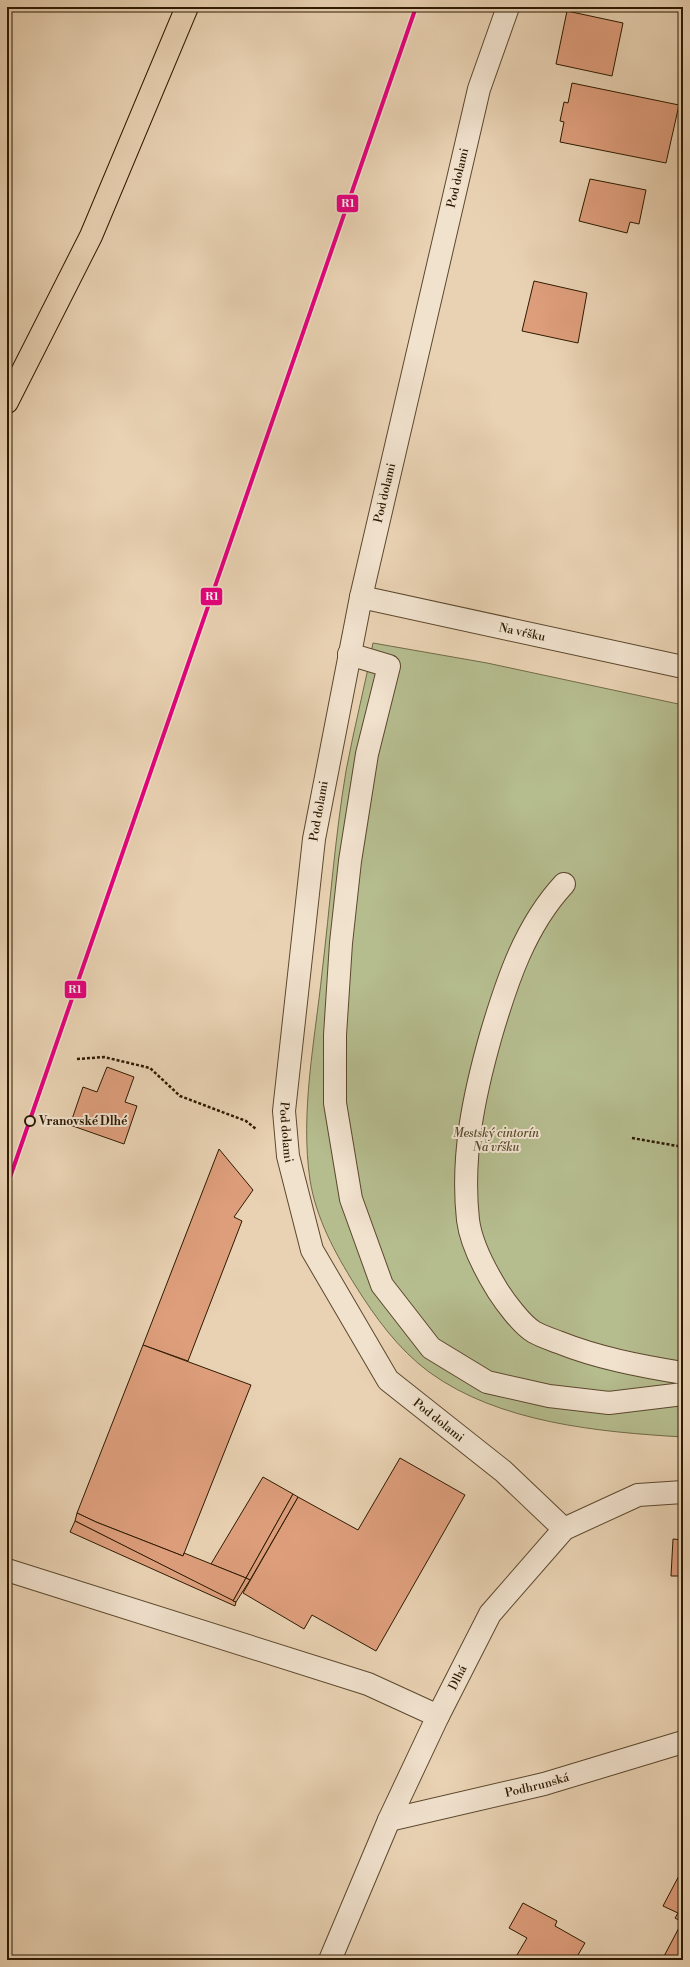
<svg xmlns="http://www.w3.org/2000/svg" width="690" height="1967" viewBox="0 0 690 1967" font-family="'Libre Bodoni',serif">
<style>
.green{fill:#b5bc8e;stroke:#716b48}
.building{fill:#de9e7c;stroke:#2d1a01}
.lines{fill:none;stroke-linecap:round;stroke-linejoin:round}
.minor-casing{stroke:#5c482e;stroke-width:24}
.major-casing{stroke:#2d1a01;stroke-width:24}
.path{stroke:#2d1a01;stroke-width:2.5;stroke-dasharray:3 2;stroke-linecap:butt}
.minor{stroke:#f1e2ce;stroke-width:22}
.major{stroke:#e9d2b3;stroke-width:22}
.rail-1-casing{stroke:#f1e2ce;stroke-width:7}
.rail-1{stroke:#e5007d;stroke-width:4}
.stop-dot{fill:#f1e2ce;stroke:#2d1a01;stroke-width:2}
.labels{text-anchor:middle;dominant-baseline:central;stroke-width:4;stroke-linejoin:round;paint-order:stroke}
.street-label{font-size:12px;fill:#2d1a01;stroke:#f1e2ce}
.stop-label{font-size:12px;font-weight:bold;fill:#2d1a01;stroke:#f1e2ce;text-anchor:start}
.park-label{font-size:12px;font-style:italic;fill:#564b2b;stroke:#f1e2ce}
.line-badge{stroke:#f1e2ce;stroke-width:1.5}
.badge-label{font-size:11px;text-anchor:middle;font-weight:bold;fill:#fff}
</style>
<rect width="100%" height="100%" fill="#e9d2b3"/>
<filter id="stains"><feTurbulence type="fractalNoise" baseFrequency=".005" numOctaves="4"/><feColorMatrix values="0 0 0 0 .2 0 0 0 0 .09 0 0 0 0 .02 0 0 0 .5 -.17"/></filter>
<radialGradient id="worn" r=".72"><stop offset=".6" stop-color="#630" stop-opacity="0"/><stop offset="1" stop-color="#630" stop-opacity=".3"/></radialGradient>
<path class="green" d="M373,643l114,20 196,42v732c-84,-5 -184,-14 -254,-65 -31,-23 -54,-55 -74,-87 -20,-32 -39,-67 -45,-105 -10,-68 5,-140 12,-207 8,-67 13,-136 24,-202 8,-43 19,-85 27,-128z"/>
<g class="building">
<path d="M567,11l56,12 -11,53 -56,-12z"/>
<path d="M572,83l107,22 -13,58 -106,-21 4,-20 -4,-1 4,-19 4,1z"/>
<path d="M590,179l56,11 -7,34 -9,-2 -3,11 -48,-12z"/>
<path d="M534,281l53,12 -9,50 -56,-12z"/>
<path d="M107,1067l27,10 -9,25 12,4 -13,38 -54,-19 13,-38 14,5z"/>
<path d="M219,1149l34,41 -19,27 8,4 -54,140 -45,-16z"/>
<path d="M143,1345l108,40 -68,171 -87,-34 -19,-9z"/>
<path d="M400,1458l65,37 -89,156 -64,-36 -8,14 -61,-36 55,-96 60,33z"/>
<path d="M263,1477l30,17 -47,84 -35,-14z"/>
<path d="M293,1494l5,3 -48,83 -4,-2z"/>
<path d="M77,1513l19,9 87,34 1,-3 62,25 -13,23 -158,-80z"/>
<path d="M75,1521l161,81 -1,4 -165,-74z"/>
<path d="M673,1539l10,1v36h-12z"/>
<path d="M246,1578l4,2 -14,22 -3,-1z"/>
<path d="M683,1868v92h-21l20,-38 -7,-4 3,-5 -15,-7z"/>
<path d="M523,1903l34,18 -2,5 30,17 -10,17h-61l13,-22 -18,-10z"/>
</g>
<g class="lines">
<g class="minor-casing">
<g id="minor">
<path id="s1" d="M508,7l-29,82 -118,508 -47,242 -30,272 4,45 24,94 76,130 115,91 61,58"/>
<path id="s2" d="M361,597l322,70"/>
<path d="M349,654l40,12 -22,88 -17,107 -9,82 -6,92v68l16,96 31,86 49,63 56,34 62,14 60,7 74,-9"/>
<path d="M564,884c-39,42 -57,97 -73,151 -17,60 -30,121 -23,185 3,24 17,50 30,71 7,11 24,34 36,41 7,4 16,7 24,10 40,16 82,24 125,31"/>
<path d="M7,1570l361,114 70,32"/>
<path id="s3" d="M389,1820l155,-36 139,-42"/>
<path id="s4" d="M330,1960l59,-140 49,-104 52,-102 74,-85 74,-34 45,-3"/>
</g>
</g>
<g class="major-casing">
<path id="major" d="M7,402l84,-166 96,-229"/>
</g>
<g class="path">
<path d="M77,1059l27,-2 46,11 30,28 66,25 10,8"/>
<path d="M632,1138l51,9"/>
</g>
<use href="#minor" class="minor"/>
<use href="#major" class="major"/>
<g class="rail-1-casing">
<path id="rail-1" d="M7,1186l409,-1179"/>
</g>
<use href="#rail-1" class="rail-1"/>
</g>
<circle class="stop-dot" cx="30" cy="1121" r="5"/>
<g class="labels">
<g class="street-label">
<text transform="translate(458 178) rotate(-77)">Pod dolami</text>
<text transform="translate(385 493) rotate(-77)">Pod dolami</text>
<text stroke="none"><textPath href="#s2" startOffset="165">Na vŕšku</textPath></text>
<text transform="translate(319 811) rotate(-80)">Pod dolami</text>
<text stroke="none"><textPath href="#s1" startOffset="1150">Pod dolami</textPath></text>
<text stroke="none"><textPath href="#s1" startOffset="1486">Pod dolami</textPath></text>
<text stroke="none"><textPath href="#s4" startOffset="310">Dlhá</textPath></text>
<text stroke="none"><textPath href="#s3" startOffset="152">Podhrunská</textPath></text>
</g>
<g class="stop-label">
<text x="39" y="1121">Vranovské Dlhé</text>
</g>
<g class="park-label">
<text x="496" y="1133">Mestský cintorín<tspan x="496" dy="14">Na vŕšku</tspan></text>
</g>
</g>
<g class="line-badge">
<rect x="336" y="194" width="23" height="19" rx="4" fill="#e5007d"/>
<rect x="200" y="587" width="23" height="19" rx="4" fill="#e5007d"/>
<rect x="64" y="980" width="23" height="19" rx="4" fill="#e5007d"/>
</g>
<g class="badge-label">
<text x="348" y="207">R1</text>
<text x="212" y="600">R1</text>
<text x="75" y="993">R1</text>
</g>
<rect width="690" height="1967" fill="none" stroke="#e9d2b3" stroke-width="24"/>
<rect x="8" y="8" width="674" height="1951" fill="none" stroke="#2d1a01" stroke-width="2"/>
<rect x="12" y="12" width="666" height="1943" fill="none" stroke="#2d1a01"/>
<rect width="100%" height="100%" filter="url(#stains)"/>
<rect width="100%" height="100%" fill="url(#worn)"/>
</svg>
